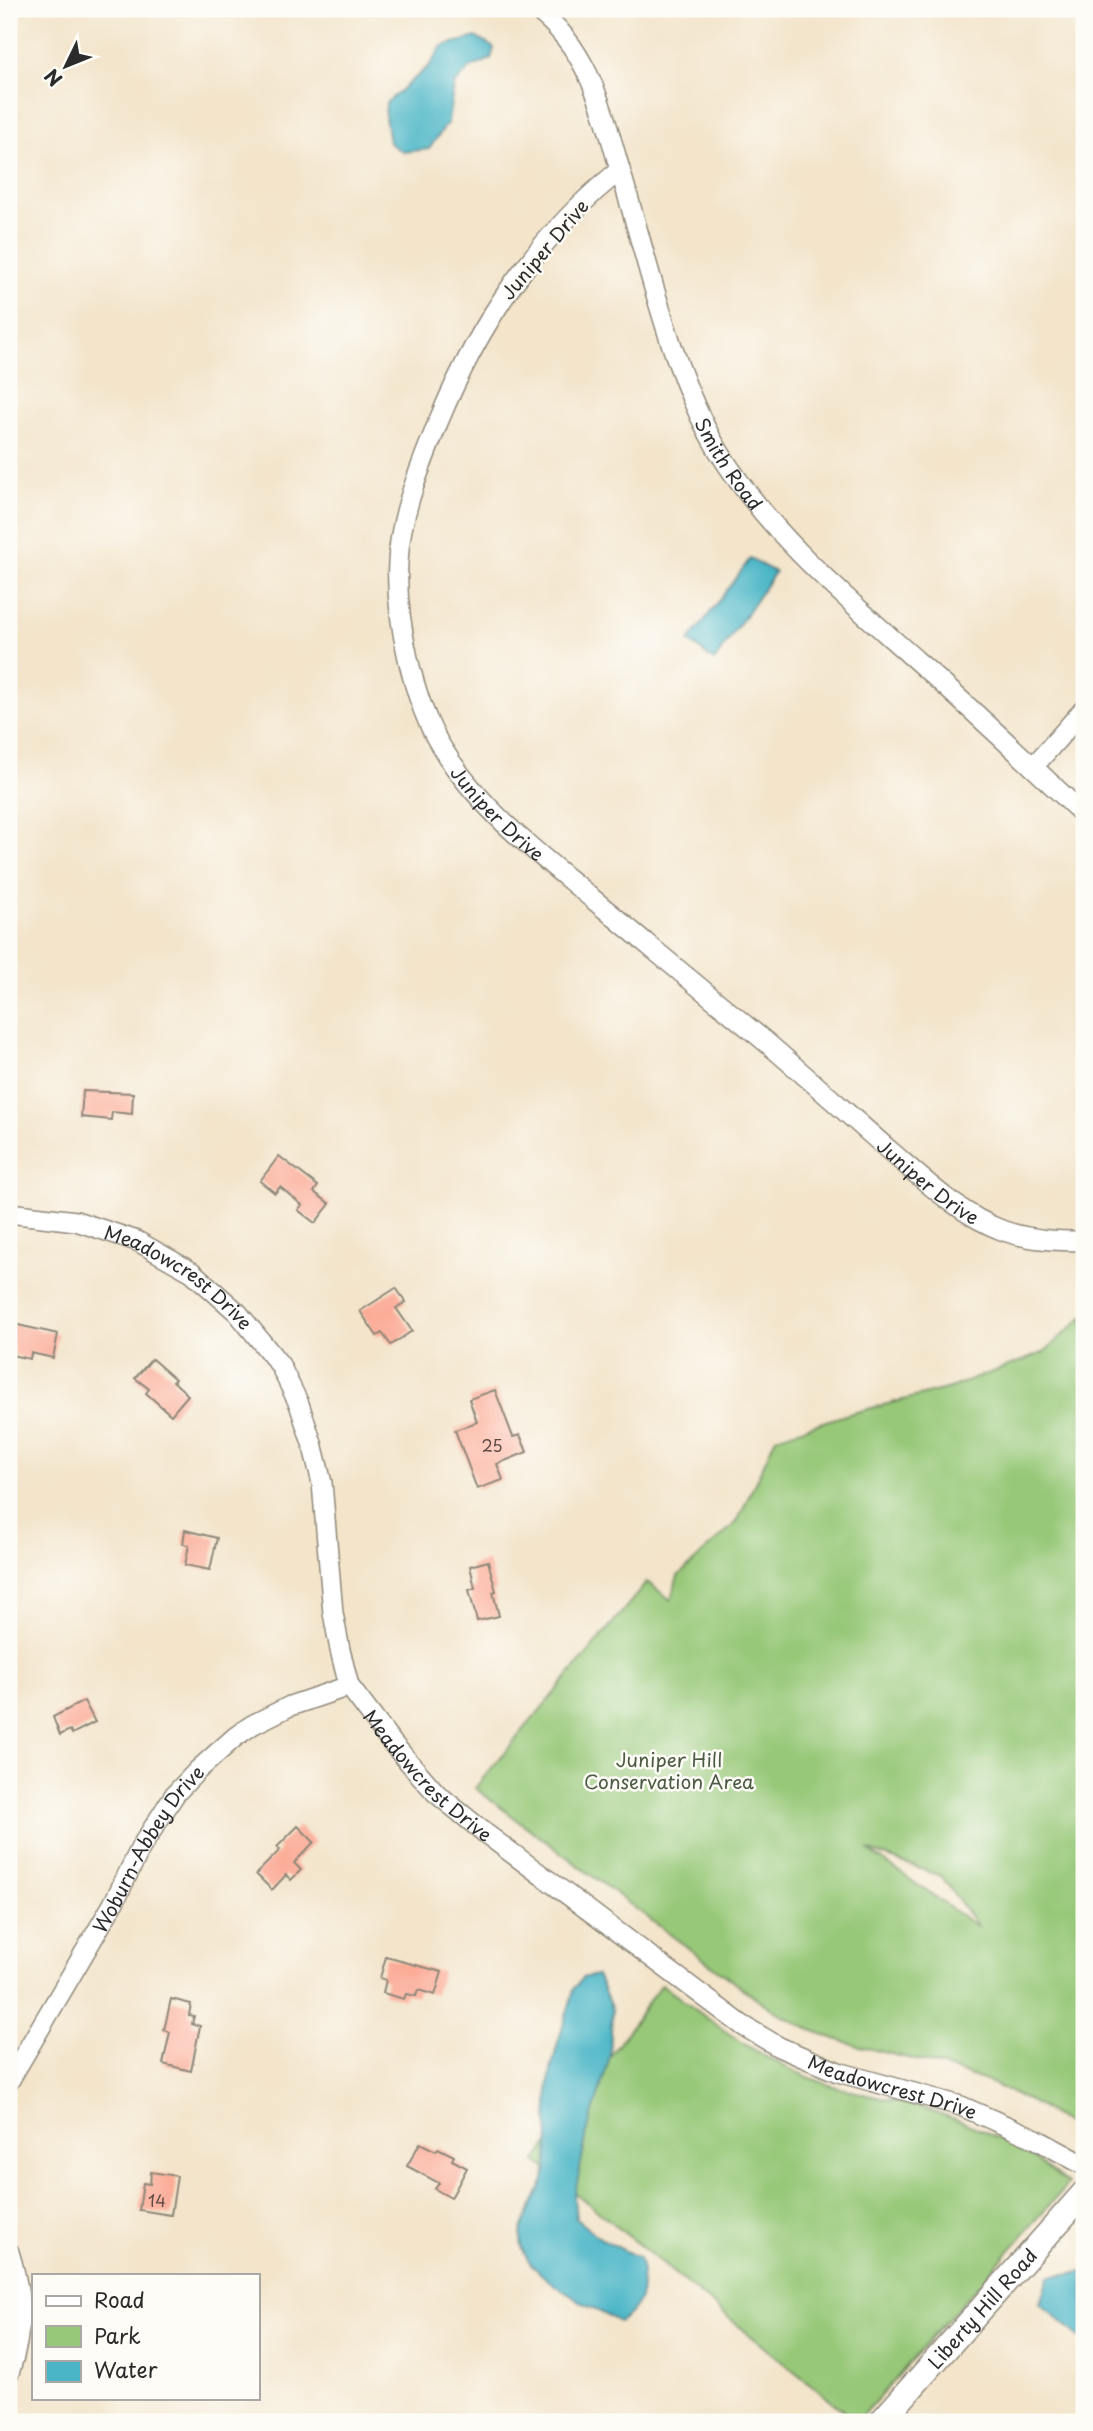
<svg xmlns="http://www.w3.org/2000/svg" width="1093" height="2431" viewBox="0 0 1093 2431" font-family="'Playpen Sans',sans-serif">
<style>
.green{fill:#97c878;stroke:#617a52;stroke-width:2;fill-rule:evenodd}
.water{fill:#49b5c6;stroke:#3a7078;stroke-width:2}
.building{fill:#fbab96}
.lines{fill:none;stroke-linecap:round;stroke-linejoin:round}
.minor-casing{stroke:#8f887a;stroke-width:22}
.tertiary-casing{stroke:#8f887a;stroke-width:27}
.minor{stroke:#fff;stroke-width:19}
.tertiary{stroke:#fff;stroke-width:24}
.labels{text-anchor:middle;dominant-baseline:central;stroke-width:5;stroke-linejoin:round;paint-order:stroke}
.number-label{font-size:16px;fill:#5f4b46}
.street-label{font-size:19px;fill:#2b2b2b;stroke:#fdfcf7}
.park-label{font-size:19px;fill:#4b5a42;stroke:#fdfcf7}
</style>
<rect width="100%" height="100%" fill="#fdfcf7"/>
<filter id="ink" filterUnits="userSpaceOnUse"><feTurbulence type="fractalNoise" baseFrequency=".0143" numOctaves="2"/><feDisplacementMap in="SourceGraphic" scale="14" xChannelSelector="R" yChannelSelector="G"/><feConvolveMatrix kernelMatrix="1 2 1 2 8 2 1 2 1" color-interpolation-filters="sRGB"/></filter>
<filter id="wash" filterUnits="userSpaceOnUse"><feTurbulence type="fractalNoise" baseFrequency=".00686" numOctaves="4" result="noise"/><feDisplacementMap in="SourceGraphic" scale="28" xChannelSelector="R" yChannelSelector="G"/><feGaussianBlur stdDeviation="1.57" result="paint"/><feColorMatrix in="noise" values="0 0 0 0 0 0 0 0 0 0 0 0 0 0 0 0 0 1.4 0 .05"/><feComposite in="paint" operator="in"/></filter>
<g filter="url(#wash)">
<rect width="100%" height="100%" fill="#f3e4ca"/>
<g class="green">
<path d="M1084,1316v820c-42,-33 -97,-58 -149,-71 -43,-12 -88,-19 -128,-37 -23,-10 -44,-25 -64,-39l-268,-201 172,-206 24,18 7,-24 59,-54 39,-85 69,-22 105,-27 93,-35zM868,1850l73,26 38,52z"/>
<path d="M661,1984c52,39 101,78 163,99 32,11 66,16 98,25 52,15 105,41 146,76l-211,238 -321,-261z"/>
</g>
<g class="water">
<path d="M476,37l18,11 -3,11 -21,9 -16,17 -6,37 -19,27 -26,3 -14,-9 -4,-27 1,-13 44,-38 12,-19z"/>
<path d="M750,559l25,13 -61,89 -25,-20z"/>
<path d="M597,1975l15,35 -2,46 -23,77 -13,65 2,21 22,18 41,21c7,26 5,50 -20,64 -26,-14 -77,-39 -92,-64 -18,-28 10,-53 17,-79 9,-28 1,-68 5,-97 3,-26 18,-66 25,-93l8,-11z"/>
<path d="M1082,2272l2,2v67l-44,-38 9,-27z"/>
</g>
<g id="blocks">
<g class="building">
<path d="M83,1091l50,2 -1,21 -20,-2 -1,8 -30,-3z"/>
<path d="M279,1156l39,30 -4,6 16,12 -15,19 -17,-13 4,-5 -22,-18 -5,6 -15,-12z"/>
<path d="M396,1288l10,14 -10,6 16,23 -21,14 -9,-12 -5,3 -17,-25z"/>
<path d="M9,1323l49,11 -5,24 -22,-5 -1,6 -19,-4 2,-9 -4,-1z"/>
<path d="M152,1359l23,20 -2,2 15,14 -17,20 -25,-22 3,-4 -14,-11z"/>
<path d="M495,1390l18,47 7,-2 7,17 -30,12 6,16 -26,9 -22,-59 22,-8 -8,-23z"/>
<path d="M185,1530l32,8 -7,32 -25,-5 4,-20 -6,-1z"/>
<path d="M488,1561l8,30 -3,1 6,24 -22,5 -8,-31 6,-2 -5,-22z"/>
<path d="M84,1701l11,21 -23,12 -2,-4 -10,5 -7,-18z"/>
<path d="M298,1826l16,16 -20,21 7,7 -10,10 -5,-5 -14,15 -16,-16 24,-24 -3,-3z"/>
<path d="M386,1957l56,15 -7,23 -17,-5 -2,6 -10,-2 -2,5 -21,-6 3,-13 -6,-2z"/>
<path d="M171,1999l20,5 -2,11 5,1 -2,8 8,2 -9,45 -28,-7 7,-32 -6,-2z"/>
<path d="M420,2143l16,8 2,-3 16,8 -2,4 15,8 -16,30 -16,-9 4,-6 -32,-17z"/>
<path d="M151,2172l26,4 -6,39 -32,-5 4,-27 7,1z"/>
</g>
</g>
</g>
<g filter="url(#ink)">
<use href="#blocks" fill-opacity="0" stroke="#8f887a" stroke-width="2"/>
<g class="lines">
<g class="minor-casing">
<g id="minor">
<path id="s1" d="M536,9c56,42 68,108 87,171 26,85 49,194 95,270 51,84 126,146 199,211 57,50 112,102 167,154"/>
<path id="s2" d="M620,170c-84,67 -140,152 -181,250 -18,46 -39,93 -41,142 -3,55 15,140 44,186 38,62 97,106 152,152 57,47 114,95 172,142 41,35 82,72 123,108 35,30 71,65 115,81 26,9 53,10 80,10"/>
<path d="M1033,767l51,-58"/>
<path id="s3" d="M9,1213l67,8 61,20 55,31 46,41 42,52 19,39 13,39 10,40 11,130 7,37 9,36 44,58 43,49 49,40 257,192 37,22 59,25 123,34 75,33 48,26"/>
<path id="s4" d="M9,2081l104,-177 28,-57 34,-53 23,-24 37,-33 17,-12 38,-19 59,-20"/>
<path d="M9,2252c14,45 15,76 0,121"/>
</g>
</g>
<g class="tertiary-casing">
<g id="tertiary">
<path id="s5" d="M881,2422l203,-229"/>
</g>
</g>
<use href="#minor" class="minor"/>
<use href="#tertiary" class="tertiary"/>
</g>
</g>
<g class="labels">
<g class="number-label">
<text x="492" y="1445">25</text>
<text x="157" y="2200">14</text>
</g>
<g class="street-label">
<text transform="translate(544 249) rotate(-50)">Juniper Drive</text>
<text stroke="none"><textPath href="#s1" startOffset="500">Smith Road</textPath></text>
<text stroke="none"><textPath href="#s2" startOffset="740">Juniper Drive</textPath></text>
<text stroke="none"><textPath href="#s2" startOffset="1307">Juniper Drive</textPath></text>
<text stroke="none"><textPath href="#s3" startOffset="186">Meadowcrest Drive</textPath></text>
<text stroke="none"><textPath href="#s3" startOffset="774">Meadowcrest Drive</textPath></text>
<text stroke="none"><textPath href="#s4" startOffset="271">Woburn-Abbey Drive</textPath></text>
<text stroke="none"><textPath href="#s3" startOffset="1340">Meadowcrest Drive</textPath></text>
<text stroke="none"><textPath href="#s5" startOffset="152">Liberty Hill Road</textPath></text>
</g>
<g class="park-label">
<text x="669" y="1759">Juniper Hill<tspan x="669" dy="22">Conservation Area</tspan></text>
</g>
</g>
<rect width="1093" height="2431" fill="none" stroke="#fdfcf7" stroke-width="35"/>
<rect x="32" y="2274" width="228" height="126" fill="#fdfcf7" stroke="#a9a8a5" stroke-width="2"/>
<rect x="46" y="2296" width="35" height="10" fill="#ffffff" stroke="#a9a8a5" stroke-width="2"/>
<text x="94" y="2308" font-size="21" fill="#2b2b2b">Road</text>
<rect x="46" y="2326" width="35" height="21" fill="#97c878" stroke="#a9a8a5" stroke-width="2"/>
<text x="94" y="2344" font-size="21" fill="#2b2b2b">Park</text>
<rect x="46" y="2361" width="35" height="21" fill="#49b5c6" stroke="#a9a8a5" stroke-width="2"/>
<text x="94" y="2378" font-size="21" fill="#2b2b2b">Water</text>
<g transform="translate(66 66) rotate(227)" stroke="#fdfcf7" stroke-width="5" paint-order="stroke">
<path d="M0-5L12 26L0 18L-12 26Z" fill="#2b2b2b"/>
<text y="-10" font-size="19" font-weight="bold" text-anchor="middle" fill="#2b2b2b">N</text>
</g>
</svg>
